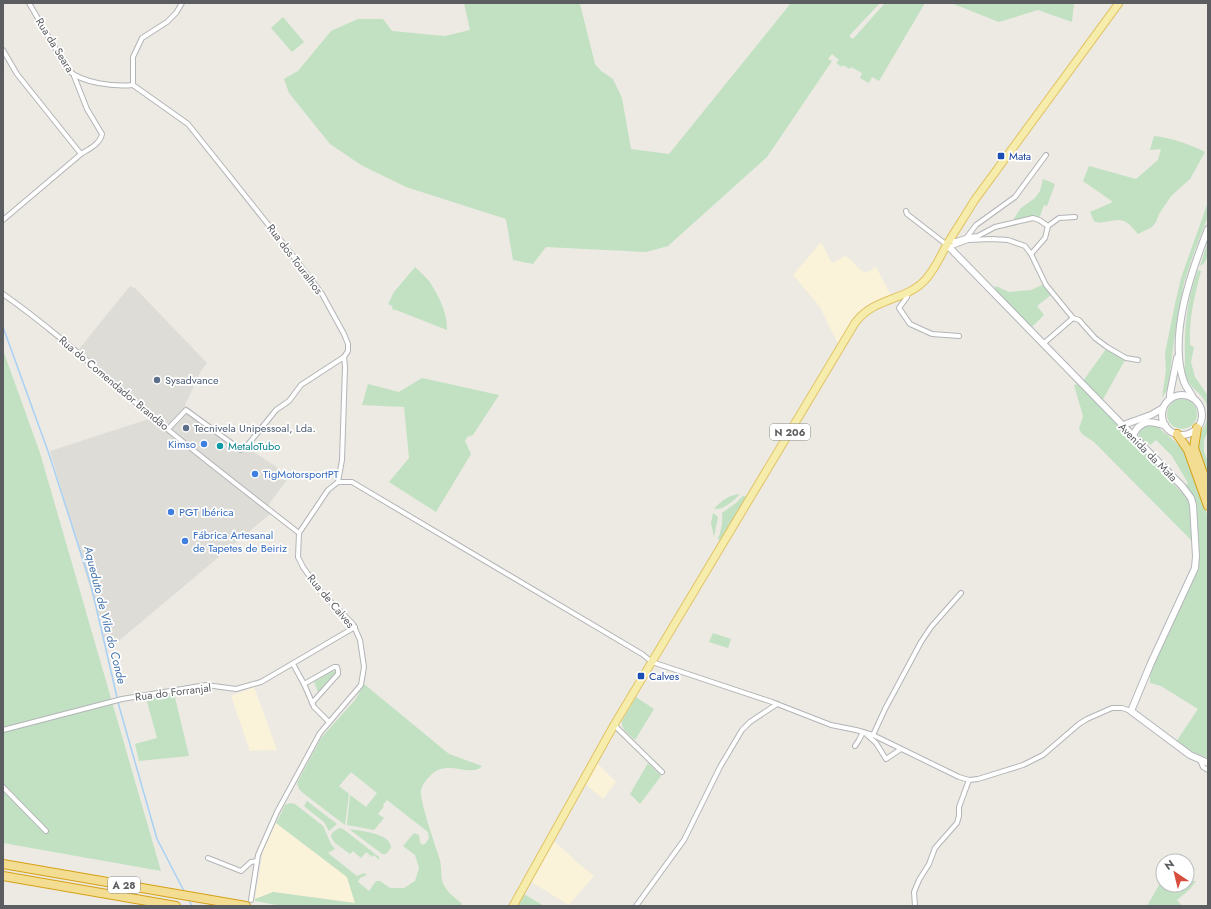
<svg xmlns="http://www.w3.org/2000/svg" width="1211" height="909" viewBox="0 0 1211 909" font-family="Jost,sans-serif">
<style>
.commercial{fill:#faf3d9}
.industrial{fill:#dddcd7}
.green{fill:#c1e1c2}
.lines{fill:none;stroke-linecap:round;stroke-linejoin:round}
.stream{stroke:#a8d1f6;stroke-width:1.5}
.street-casing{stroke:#b3b4b8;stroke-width:6}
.secondary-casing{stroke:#b4b6bb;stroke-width:8}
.primary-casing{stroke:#e2c365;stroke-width:9}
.highway-casing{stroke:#d7a117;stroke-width:10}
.street{stroke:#fff;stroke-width:4}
.secondary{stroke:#fff;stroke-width:6}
.primary{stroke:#f6edad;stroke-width:7}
.highway{stroke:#f2dd93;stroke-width:8}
.transit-dot{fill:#1a4fb4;stroke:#fff;stroke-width:1.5}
.service-dot{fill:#5c6f8a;stroke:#fff;stroke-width:1.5}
.shop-dot{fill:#3f7fe0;stroke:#fff;stroke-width:1.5}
.culture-dot{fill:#0f9aa8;stroke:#fff;stroke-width:1.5}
.labels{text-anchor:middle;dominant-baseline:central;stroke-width:3.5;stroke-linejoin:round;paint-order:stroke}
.shield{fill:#fff;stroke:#8c8e90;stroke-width:1}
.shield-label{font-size:10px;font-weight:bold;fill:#5b5d61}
.street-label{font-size:11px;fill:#5b5d61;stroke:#fff}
.transit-label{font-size:11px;fill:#164399;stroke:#fff;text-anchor:start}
.service-label{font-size:11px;fill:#4e5e75;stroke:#fff;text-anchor:start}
.shop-label{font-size:11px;fill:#366cbe;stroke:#fff;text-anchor:start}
.culture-label{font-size:11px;fill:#0d838f;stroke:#fff;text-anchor:start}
.water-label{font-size:12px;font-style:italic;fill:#4b78ae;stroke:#fff}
</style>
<rect width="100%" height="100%" fill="#eceae2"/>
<g class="commercial">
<path d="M821,242l11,21 13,-7 5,3 9,10 7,4 10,-6 15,28 -29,15 -8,9 -16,25 -18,-37 -27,-32z"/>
<path d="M254,687l23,63 -27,1 -19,-55z"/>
<path d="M597,763l19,19 -13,17 -18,-15z"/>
<path d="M276,823l71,54 8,26 -82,-11 -18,7 8,-48z"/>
<path d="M555,842l18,16v1l21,17 -25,29 -38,-23 22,-39z"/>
</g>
<path class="industrial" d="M130,286l6,3 71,74 -6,8 -16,34 53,42 11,2 41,27 -21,28 1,10 -162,136 -58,-199 99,-32 4,-5 -74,-65z"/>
<g class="green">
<path d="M464,3h98l18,1 15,60 6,7 12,8 9,19 9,51 38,5 122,-151h89l-31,33 4,3 32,-36h40l-46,78 -7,-4 -3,6 -9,-5 2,-5 -11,-6 -1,2 -7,-4 -1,2 -6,-4 3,-3 -7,-6 -4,5 4,2 -65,96 -99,89 -22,6 -100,-5 -13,17 -20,-4 -7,-41 -100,-32 -45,-22 -31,-21 -41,-51 -5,-14 14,-8 33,-40 27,-12h25l9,12 53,5 25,-6z"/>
<path d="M951,3h123l-2,19 -34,-12 -39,12z"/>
<path d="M283,17l21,25 -12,10 -21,-24z"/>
<path d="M1154,136c18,2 35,8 51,16l-15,27 -19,17 -12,18 -3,8 -4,5 -14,7c-4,-4 -7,-9 -12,-12 -11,-6 -22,4 -32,-1l-4,-9 23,-10 -30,-21 6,-15 47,13 22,-19 3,-11 -11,1z"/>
<path d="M1043,179l12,5 -8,22 -3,-1 -5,14 -26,1 8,-12 14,-10 5,-7z"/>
<path d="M1208,202v14l-15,39 -9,28 -10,57 -6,48 -6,10 4,-28 -1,-17 10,-49 6,-26z"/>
<path d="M1208,241c0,9 1,21 -8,25z"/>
<path d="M415,267c5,5 10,9 14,14 9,13 19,33 18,49l-51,-20h-3l-1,-4 -4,-2 6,-12z"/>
<path d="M1198,270l3,1c-7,26 -12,48 -11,74l4,2 -3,15 4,15 13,19v16c-1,-3 -1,-7 -2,-9 -5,-11 -17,-15 -20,-27 -2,-5 -1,-12 -1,-18 -1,-30 2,-60 13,-88z"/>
<path d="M1044,284l7,11 -14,11 7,9 -13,13 -38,-37 3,-5 13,6 22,-2z"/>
<path d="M1106,349l19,11 -23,41 -19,-20z"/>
<path d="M3,350l37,103 121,418 -158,-28z"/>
<path d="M422,378l77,17 -26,40 -6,2 -2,4 6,13 -35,58 -47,-30 20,-24 -5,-51 -42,-2 6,-21 31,8z"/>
<path d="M1079,384l109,115 2,9 2,33 -98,-99 -12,-8 -3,-5 4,-13 -9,-31z"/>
<circle cx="1182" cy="414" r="15"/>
<path d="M1208,416v14l-4,10v12l4,9v16c-5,-12 -15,-29 -9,-42 4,-7 8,-11 9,-19z"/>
<path d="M1144,425h12c10,10 21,16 29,28l23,64v241l-18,-7 -14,-9 22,-33 -37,-23 -11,-3v-8l11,-29 37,-81 1,-9 -3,-52 -5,-12 -6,-6 3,-3 -16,-27 -16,-16 -6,5 -4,-4 -3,3c-5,-8 -6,-13 1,-19z"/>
<path d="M740,494c-7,7 -16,16 -26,15 7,-8 14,-14 26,-15z"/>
<path d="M743,496l4,1 -26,44 -3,-2c3,-8 5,-17 4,-26l14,-10z"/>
<path d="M713,513l5,4 -4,20 -3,-14z"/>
<path d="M713,633l18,6 -3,9 -19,-6z"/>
<path d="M334,670l1,3 -17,19 -4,-10z"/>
<path d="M364,684l85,70 33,12c-8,11 -32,-4 -46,5 -6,4 -13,11 -15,19 -2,10 15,57 19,70 2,8 0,21 5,27 4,7 12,12 17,17l-1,2h-179l-27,-5v-2l18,-7 82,11 -8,-26 -71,-54 9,-18 5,-2 5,1 28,22 8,18 4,5 -7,4 29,23 7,-3 3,2 -7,3 -2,4 11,9 7,-10h4l10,7h14l11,-7 4,-13 -4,-13 -12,-9 11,-13 5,2 1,7 2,3 4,-2 3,-5 -1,-6 -41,-32 -4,5 1,1 -6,8 6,4 -10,12 -27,-5 3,-30 16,12 11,-14 -26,-21 -12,14 10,8 -4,31 -42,-32 -4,-4 -2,-6 24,-45 34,-38z"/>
<path d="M174,693l15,63 -50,5 -4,-17 22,-6 -11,-40z"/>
<path d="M636,697l18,12 -19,31c-6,-6 -14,-10 -13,-19z"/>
<path d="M648,763l13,13 -21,28 -10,-10z"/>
<path d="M307,801l30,23 -8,7 -5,-9 -20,-16z"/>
<path d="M339,828l4,1 36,28v3l-5,-5 -2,2 -6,-5 -5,6 -8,-7 -3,3 -15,-11 -4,-6 1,-4z"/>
<path d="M349,829c12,2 42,4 42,19l-5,6h-4z"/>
<path d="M1163,878v7h24v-4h9l-7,9 -12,10 5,6h-35z"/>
<path d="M524,894l20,12h-26z"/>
</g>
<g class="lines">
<g class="stream">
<path d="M3,327l46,127 42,131 28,121 38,133 27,52"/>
<path d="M188,898l4,8"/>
</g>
<g class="street-casing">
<g id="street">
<path d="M29,3l39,67c14,13 46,17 65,15"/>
<path d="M3,50l14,24 64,80 -78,66"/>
<path d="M74,76l13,33 15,25c-2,10 -13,15 -21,20"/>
<path d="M133,85l55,39 102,128 32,42 22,40 4,10v7l-4,6 1,10 -3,93 -4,22"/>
<path d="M133,85v-28l9,-19 25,-16 9,-9 6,-10"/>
<path d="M906,211l1,3 40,31"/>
<path d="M1048,226l11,-8 16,-1"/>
<path d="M967,237l9,-12 39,-28 31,-42"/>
<path d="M949,241h7l13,-4 9,-1 17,-9 38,-9 6,2 9,6"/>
<path d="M949,247l19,-7 24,-1 16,1 17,6 6,8 15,31 27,33"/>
<path d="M1031,254l14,-16 3,-12"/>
<path d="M908,292l-1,5 -8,11 11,16 22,10 27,2"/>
<path d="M3,294c51,36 98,79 146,120 49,41 100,80 150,119"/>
<path d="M1073,318l6,2 16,18 12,9 19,11 12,2"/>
<path d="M1043,344l30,-26"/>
<path d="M168,429l18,-19 55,40 5,-3 30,-37 13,-9 12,-16 43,-28"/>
<path d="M293,664l11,20 10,23 15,15"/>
<path d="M304,684l30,-17h3l1,4v3l-26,29"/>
<path d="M614,725l48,47"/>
<path d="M3,730l119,-31 84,-14 30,4 25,-7 94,-55"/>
<path d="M865,733l11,10 10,16 15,-10"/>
<path d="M873,735l12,-26 36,-67 10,-15 30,-34"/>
<path d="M855,746l4,-6 4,-8"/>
<path d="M1200,760l3,7 5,3"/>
<path d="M3,787l43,44"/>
<path d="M208,858l33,13 10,-9 6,-1"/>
<path d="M251,900l7,-45 19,-43 43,-79 41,-48 3,-18 -4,-27 -7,-16 -33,-33 -17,-24 -5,-10 1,-24 29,-43 10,-8h14l290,172 10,8 120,40 59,23 25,5 17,5 86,42 10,3 9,-1 45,-14 20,-10 36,-31 8,-5 25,-11h10l9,3"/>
<path d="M636,906l48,-66 36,-73 22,-37 8,-8 27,-18"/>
<path d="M915,906l-1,-14 5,-12 10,-16 6,-16 22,-25 2,-7v-9l10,-27"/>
</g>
</g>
<g class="secondary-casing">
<g id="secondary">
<path d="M947,245l235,241 9,12 2,7 3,51 -1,12 -44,95 -20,48 59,44 18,8"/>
<circle cx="1182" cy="415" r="20"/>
<path d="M1170,398v-4l7,-36"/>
<path d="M1193,398c-2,-6 -7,-10 -9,-16 -16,-46 7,-110 24,-153"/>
<path d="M1123,427l3,-3 25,-9 12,-7"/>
<path d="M1132,436c3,-3 4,-8 8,-10 8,-7 16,-2 25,-1"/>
</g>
</g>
<g class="primary-casing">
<path id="primary" d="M513,906l101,-181 241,-402c19,-26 51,-22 70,-43 9,-9 15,-23 21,-34 9,-15 19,-30 28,-45l145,-198"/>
</g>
<g class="highway-casing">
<g id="highway">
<path d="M1197,428l-3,20 14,40"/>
<path d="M1177,434l11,16 20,56"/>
<path d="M3,864l243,42"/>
<path d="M3,876l173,30"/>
</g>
</g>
<use href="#street" class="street"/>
<use href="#secondary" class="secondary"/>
<use href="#primary" class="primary"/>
<use href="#highway" class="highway"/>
</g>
<g class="transit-dot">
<rect x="997" y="152" width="8" height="8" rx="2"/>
<rect x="637" y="672" width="8" height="8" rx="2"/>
</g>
<g class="service-dot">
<circle cx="157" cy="380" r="4"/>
<circle cx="186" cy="428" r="4"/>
</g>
<g class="shop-dot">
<circle cx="204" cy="444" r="4"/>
<circle cx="255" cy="474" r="4"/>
<circle cx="171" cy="512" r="4"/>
<circle cx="185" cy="541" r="4"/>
</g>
<circle class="culture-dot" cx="220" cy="446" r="4"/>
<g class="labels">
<g class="shield">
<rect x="770" y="424" width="40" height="16" rx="3"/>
<rect x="108" y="877" width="32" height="16" rx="3"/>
</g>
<g class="shield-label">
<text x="790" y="432">N 206</text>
<text x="124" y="885">A 28</text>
</g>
<g class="street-label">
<text transform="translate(55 45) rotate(58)">Rua da Seara</text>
<text transform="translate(295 259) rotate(53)">Rua dos Touralhos</text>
<text transform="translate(114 383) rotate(40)">Rua do Comendador Brandão</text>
<text transform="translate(1148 452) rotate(45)">Avenida da Mata</text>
<text transform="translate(331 601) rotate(50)">Rua de Calves</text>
<text transform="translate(173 692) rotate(-7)">Rua do Forranjal</text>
</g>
<g class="transit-label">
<text x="1009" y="156">Mata</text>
<text x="649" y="676">Calves</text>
</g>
<g class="service-label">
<text x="165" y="380">Sysadvance</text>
<text x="194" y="428">Tecnivela Unipessoal, Lda.</text>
</g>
<g class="shop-label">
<text x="196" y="444" text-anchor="end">Kimso</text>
<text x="263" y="474">TigMotorsportPT</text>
<text x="179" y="512">PGT Ibérica</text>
<text x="193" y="535">Fábrica Artesanal<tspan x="193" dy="13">de Tapetes de Beiriz</tspan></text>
</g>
<g class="culture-label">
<text x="228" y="446">MetaloTubo</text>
</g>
<g class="water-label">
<text transform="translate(105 615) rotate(76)">Aqueduto de Vila do Conde</text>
</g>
</g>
<rect width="1211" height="909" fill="none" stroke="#5b5d61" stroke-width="8"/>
<g transform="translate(1175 873) rotate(325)"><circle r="19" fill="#ffffff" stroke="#bdbec0"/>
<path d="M0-3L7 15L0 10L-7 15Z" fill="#d74e3d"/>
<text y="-6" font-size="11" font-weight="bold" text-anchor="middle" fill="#5b5d61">N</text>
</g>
</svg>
